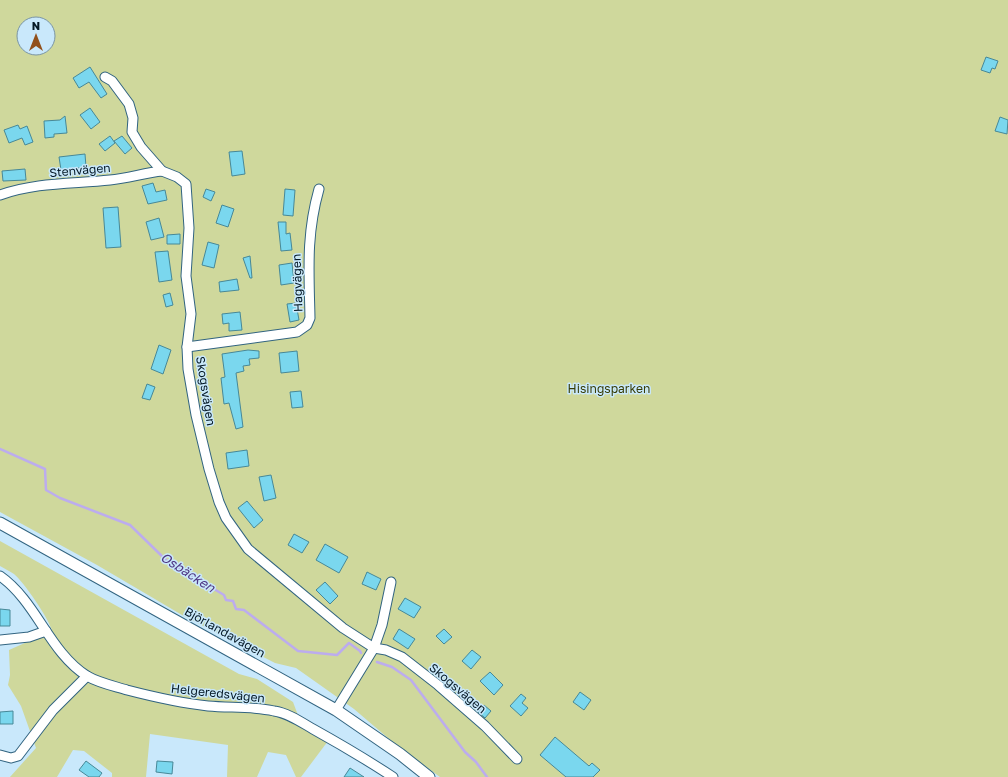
<svg xmlns="http://www.w3.org/2000/svg" width="1008" height="777" viewBox="0 0 1008 777" font-family="'Golos Text',sans-serif">
<style>
.green{fill:#cfd89c;fill-rule:evenodd}
.lines{fill:none;stroke-linecap:round;stroke-linejoin:round}
.stream{stroke:#bcacee;stroke-width:2.5}
.building{fill:#7ad7ee;stroke:#478897}
.minor-casing{stroke:#326480;stroke-width:11}
.tertiary-casing{stroke:#326480;stroke-width:13}
.minor{stroke:#fff;stroke-width:9}
.tertiary{stroke:#fff;stroke-width:11}
.labels{text-anchor:middle;dominant-baseline:central;stroke-width:3;stroke-linejoin:round;paint-order:stroke}
.street-label{font-size:12px;fill:#041824;stroke:#c9e8fb}
.park-label{font-size:12px;fill:#373c04;stroke:#c9e8fb}
.water-label{font-size:13px;font-style:italic;fill:#4f3784;stroke:#c9e8fb}
</style>
<rect width="100%" height="100%" fill="#c9e8fb"/>
<g class="green">
<path d="M0,0h1008v777h-568l-45,-33 -41,-35 -58,-41 -21,-5 -93,-48 -85,-50 -97,-53zM24,24h24v24h-24z"/>
<path d="M0,541l239,133 18,5 36,23 9,24 27,14 -4,5 -24,32h-5l-10,-22 -18,-3 -11,25h-30l1,-32 -78,-11 -4,43h-34v-4l-28,-22 -11,-1 -16,27h-47l26,-29 -15,-42 -13,-21 2,-10 -1,-25 43,-19c-2,-11 -29,-50 -38,-57 -5,-3 -10,-6 -14,-8z"/>
</g>
<g class="lines">
<g class="stream">
<path d="M0,449l45,20 1,21 14,8 70,27 37,36 57,34 2,5 7,1 3,8 8,1 54,41 39,4 12,-12 11,8 1,2"/>
<path d="M377,662l15,5 19,13 54,72 11,10 11,15"/>
</g>
</g>
<g class="building">
<path d="M986,57l12,4 -3,8 -3,-1 -2,5 -9,-3z"/>
<path d="M90,67l17,27 -6,4 -12,-16 -10,6 -6,-10z"/>
<path d="M90,108l10,14 -9,7 -11,-14z"/>
<path d="M65,116l2,17 -13,1v3l-9,1 -1,-17 16,-1z"/>
<path d="M1000,117l8,3 -1,14 -12,-3z"/>
<path d="M18,125l2,4 7,-3 6,16 -8,3 -3,-7 -13,5 -5,-13z"/>
<path d="M110,136l5,7 -10,8 -6,-7z"/>
<path d="M122,136l10,12 -7,6 -11,-13z"/>
<path d="M242,151l3,23 -13,2 -3,-24z"/>
<path d="M85,154l1,13 -25,3 -2,-13z"/>
<path d="M25,169l1,11 -23,1 -1,-10z"/>
<path d="M153,183l3,9 9,-2 2,10 -19,4 -6,-18z"/>
<path d="M206,189l9,3 -4,9 -8,-4z"/>
<path d="M285,189l10,1 -2,26 -10,-1z"/>
<path d="M222,205l12,4 -6,18 -12,-4z"/>
<path d="M118,207l3,40 -15,1 -3,-40z"/>
<path d="M159,218l5,19 -13,3 -5,-18z"/>
<path d="M278,222h8v12l4,-1 2,17 -11,1z"/>
<path d="M180,234v10h-13v-9z"/>
<path d="M208,242l11,3 -5,23 -12,-3z"/>
<path d="M168,251l4,29 -13,2 -4,-30z"/>
<path d="M250,256l2,22h-2l-7,-20z"/>
<path d="M292,263l2,20 -13,2 -2,-20z"/>
<path d="M237,279l2,11 -19,2 -1,-10z"/>
<path d="M170,293l3,12 -7,2 -3,-12z"/>
<path d="M296,303l3,17 -9,2 -3,-18z"/>
<path d="M240,312l2,18 -13,1v-8l-6,1 -1,-10z"/>
<path d="M159,345l12,5 -8,24 -12,-5z"/>
<path d="M248,350l11,1v7l-10,1 1,6 -7,1 1,5 -8,2 7,54 -7,2 -7,-26 -5,1 -3,-26 4,-1 -3,-23z"/>
<path d="M297,351l2,20 -18,2 -2,-20z"/>
<path d="M147,384l8,3 -5,13 -8,-2z"/>
<path d="M301,391l2,16 -11,1 -2,-16z"/>
<path d="M247,450l2,16 -21,3 -2,-16z"/>
<path d="M271,475l5,23 -12,3 -5,-24z"/>
<path d="M247,501l16,19 -9,8 -16,-20z"/>
<path d="M294,534l15,8 -7,11 -14,-8z"/>
<path d="M325,544l23,13 -9,16 -23,-13z"/>
<path d="M367,572l14,7 -5,11 -14,-6z"/>
<path d="M325,582l13,14 -8,8 -14,-14z"/>
<path d="M405,598l16,9 -7,11 -16,-9z"/>
<path d="M0,609l10,1v16h-10z"/>
<path d="M399,629l16,10 -7,10 -15,-10z"/>
<path d="M444,629l8,8 -8,7 -8,-8z"/>
<path d="M472,650l9,7 -10,12 -9,-8z"/>
<path d="M490,672l13,13 -9,10 -14,-14z"/>
<path d="M580,692l11,8 -7,10 -11,-8z"/>
<path d="M521,694l5,4 -4,5 6,5 -7,8 -11,-10z"/>
<path d="M484,705l7,6 -6,7 -7,-6z"/>
<path d="M13,711v13h-13v-12z"/>
<path d="M555,737l34,29 3,-3 8,7 -7,7h-27l-26,-22z"/>
<path d="M86,761l16,12 -3,4h-10l-10,-7z"/>
<path d="M157,761l16,1 -1,12 -16,-2z"/>
<path d="M350,768l14,9h-20z"/>
</g>
<g class="lines">
<g class="minor-casing">
<g id="minor">
<path d="M105,77l7,4 17,23 4,14 -1,14 9,15 21,24 15,6 9,7 3,44 -3,48 5,38 -4,33 1,22 8,46 13,54 10,33 7,16 22,31 95,79 31,20 12,2 16,7 36,28 47,41 32,33"/>
<path d="M0,195c36,-13 73,-11 110,-15 18,-2 35,-7 52,-9"/>
<path d="M187,347l110,-15 10,-7 3,-7c-1,-47 -4,-83 9,-129"/>
<path d="M0,576c37,26 49,76 87,100 12,7 27,10 40,14 27,7 53,13 81,16 22,2 44,0 66,5 14,2 27,11 39,18 27,15 54,31 80,48"/>
<path d="M0,640l29,-3 17,-6"/>
<path d="M336,710l38,-62 8,-23 9,-43"/>
<path d="M0,755l11,3 7,-2 35,-46 34,-34"/>
</g>
</g>
<g class="tertiary-casing">
<path id="tertiary" d="M0,523l336,187 64,44 29,23"/>
</g>
<use href="#minor" class="minor"/>
<use href="#tertiary" class="tertiary"/>
</g>
<g class="labels">
<g class="street-label">
<text transform="translate(80 170) rotate(-5)">Stenvägen</text>
<text transform="translate(297 283) rotate(-92)">Hagvägen</text>
<text transform="translate(206 391) rotate(81)">Skogsvägen</text>
<text transform="translate(225 632) rotate(29)">Björlandavägen</text>
<text transform="translate(458 688) rotate(40)">Skogsvägen</text>
<text transform="translate(218 693) rotate(6)">Helgeredsvägen</text>
</g>
<g class="park-label">
<text x="609" y="388">Hisingsparken</text>
</g>
<g class="water-label">
<text transform="translate(188 572) rotate(33)">Osbäcken</text>
</g>
</g>
<g transform="translate(36 36)"><circle r="19" fill="#c9e8fb" stroke="#7a95a5"/>
<path d="M0-3L7 15L0 10L-7 15Z" fill="#91501b"/>
<text y="-6" font-size="11" font-weight="bold" text-anchor="middle" fill="#041824">N</text>
</g>
</svg>
